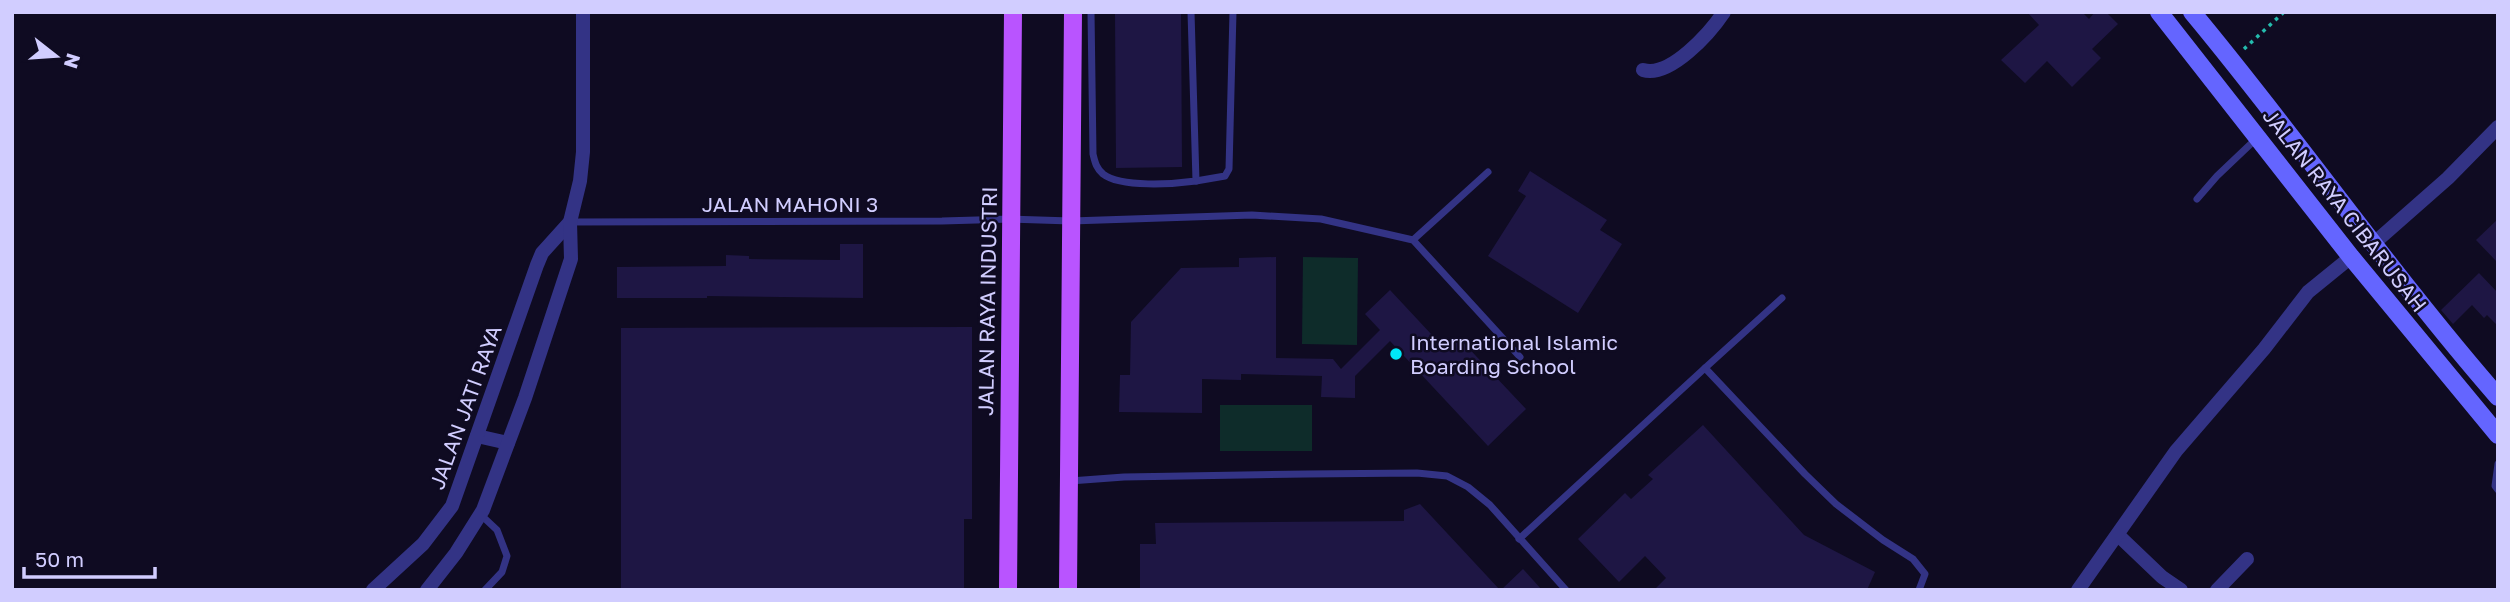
<svg xmlns="http://www.w3.org/2000/svg" width="2510" height="602" viewBox="0 0 2510 602" font-family="'Golos Text',sans-serif">
<style>
.green{fill:#0e2c2a}
.building{fill:#1e1644}
.lines{fill:none;stroke-linecap:round;stroke-linejoin:round}
.path{stroke:#24bbad;stroke-width:3.5;stroke-dasharray:3.5 5;stroke-linecap:butt}
.lane{stroke:#333385;stroke-width:7}
.street{stroke:#333385;stroke-width:14}
.secondary{stroke:#6465ff;stroke-width:18}
.primary{stroke:#b954ff;stroke-width:18}
.poi-dot{fill:#00e7f8;stroke:#0f0b22;stroke-width:2.5}
.labels{text-anchor:middle;dominant-baseline:central;stroke-width:5;stroke-linejoin:round;paint-order:stroke}
.street-label{font-size:21px;fill:#d1cdff;stroke:#0f0b22}
.poi-label{font-size:21px;fill:#d1cdff;stroke:#0f0b22;text-anchor:start}
</style>
<rect width="100%" height="100%" fill="#0f0b22"/>
<g class="green">
<path d="M1303,257l55,1 -1,87 -55,-1z"/>
<rect x="1220" y="405" width="92" height="46"/>
</g>
<g class="building">
<path d="M1115,12h66l1,155 -66,1z"/>
<path d="M2027,12h55l7,7 6,-7h11l12,12 -26,25 9,9 -29,29 -25,-26 -22,22 -24,-23 38,-35z"/>
<path d="M1530,171l77,49 -7,10 22,14 -44,69 -90,-57 38,-60 -8,-5z"/>
<path d="M2498,219v44l-22,-23z"/>
<path d="M840,244h23v54l-156,-2v2h-90v-31l109,-1v-11l23,1v3l91,1z"/>
<path d="M1276,257v101l57,1 8,10 39,-39 -15,-16 25,-24 56,60 13,-12 67,71 -38,37 -98,-105 -35,35v22l-34,-1 1,-21 -81,-2v6l-39,-1v34l-83,-1 1,-37h10l1,-53 50,-54 58,-1v-9z"/>
<path d="M2479,273l19,20v33l-11,-11 -3,3 -12,-13 -19,19 -12,-14z"/>
<path d="M972,327v192h-8v71h-343v-262z"/>
<path d="M1703,425l101,110 71,37 -8,18h-213l12,-12 -21,-22 -26,26 -41,-43 47,-46 6,6 22,-20 -5,-4z"/>
<path d="M1420,504l80,86h-360v-46h16l-1,-21 249,-2v-11z"/>
<path d="M1523,569l19,21h-41z"/>
</g>
<g class="lines">
<path class="path" d="M2244,49l40,-37"/>
<g class="lane">
<path d="M1091,12l2,142c2,8 3,14 10,20 18,14 71,10 93,7l-5,-169"/>
<path d="M1196,181l29,-5 4,-7 4,-157"/>
<path d="M2197,199l20,-23 41,-39"/>
<path d="M571,222l371,-1 69,-2 60,2 181,-6 69,4 92,21 107,117"/>
<path d="M1413,240l75,-68"/>
<path d="M1705,368l77,-70"/>
<path d="M2498,464l-3,22 3,4"/>
<path d="M1070,481l54,-4 183,-3 110,-1 30,3 21,11 22,18 76,85"/>
<path d="M481,515l16,15 10,26 -5,16 -17,18"/>
<path d="M1519,539l186,-171 100,106 31,30 47,36 30,19 12,15 -6,16"/>
</g>
<g class="street">
<path d="M1643,70c27,8 67,-37 81,-58"/>
<path d="M2373,244l75,-66 50,-51"/>
<path d="M477,436l31,7"/>
<path d="M2118,535l44,42 19,13"/>
<path d="M373,590l50,-46 29,-38 85,-241 5,-12 28,-31"/>
<path d="M427,590l29,-37 27,-43 42,-112 46,-139 -1,-37 10,-41 3,-29v-140"/>
<path d="M2078,590l98,-139 88,-102 44,-57 43,-35"/>
<path d="M2217,590l30,-31"/>
</g>
<g class="secondary">
<path d="M2159,12l192,245 147,178"/>
<path d="M2192,12c105,126 198,261 306,385"/>
</g>
<g class="primary">
<path d="M1008,590l5,-578"/>
<path d="M1068,590l5,-578"/>
</g>
</g>
<circle class="poi-dot" cx="1396" cy="354" r="7"/>
<g class="labels">
<g class="street-label">
<text x="790" y="204">JALAN MAHONI 3</text>
<text transform="translate(2345 210) rotate(52)">JALAN RAYA CIBARUSAH</text>
<text transform="translate(987 301) rotate(-89)">JALAN RAYA INDUSTRI</text>
<text transform="translate(465 407) rotate(-70)">JALAN JATI RAYA</text>
</g>
<g class="poi-label">
<text x="1410" y="342">International Islamic<tspan x="1410" dy="24">Boarding School</tspan></text>
</g>
</g>
<rect width="2510" height="602" fill="none" stroke="#d1cdff" stroke-width="28"/>
<g transform="translate(56 56) rotate(107)" stroke="#0f0b22" stroke-width="5" paint-order="stroke">
<path d="M0-5L12 26L0 18L-12 26Z" fill="#d1cdff"/>
<text y="-10" font-size="19" font-weight="bold" text-anchor="middle" fill="#d1cdff">N</text>
</g>
<path d="M24 567v10h131v-10" fill="none" stroke="#d1cdff" stroke-width="3.5"/>
<text x="35" y="567" font-size="21" fill="#d1cdff" stroke="#0f0b22" stroke-width="5" paint-order="stroke">50 m</text>
</svg>
